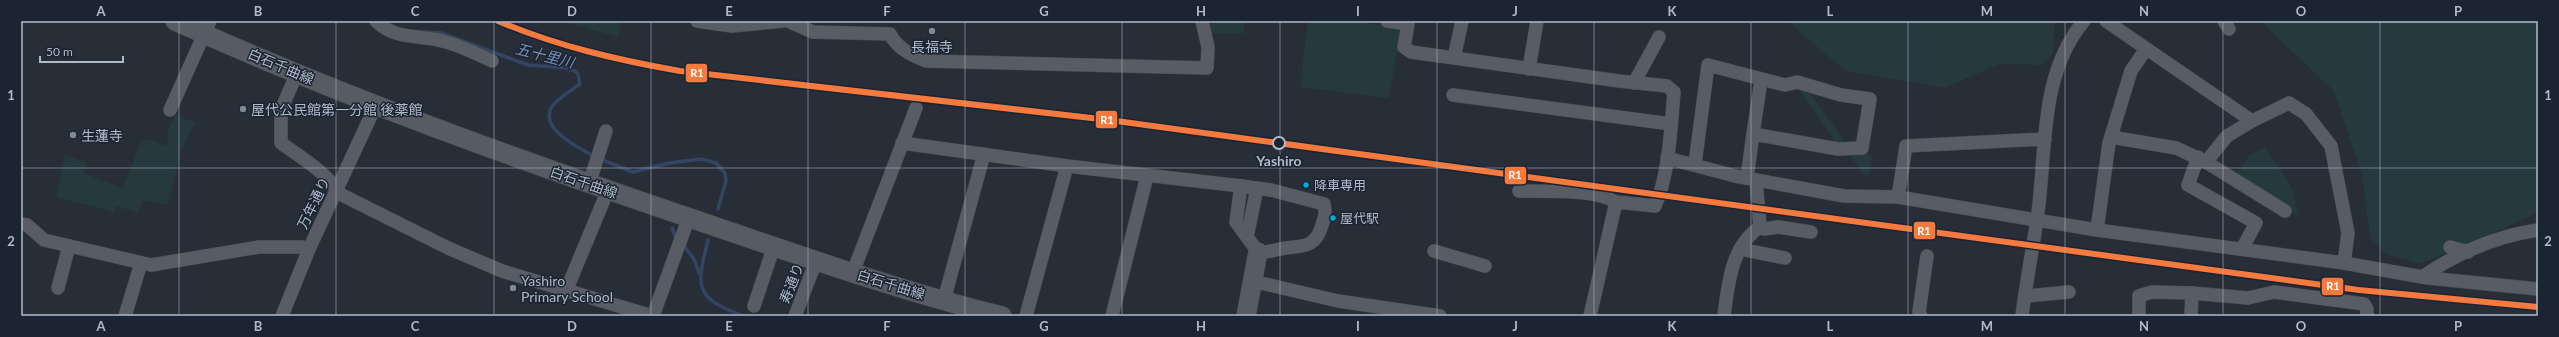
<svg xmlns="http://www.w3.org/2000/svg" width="2559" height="337" viewBox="0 0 2559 337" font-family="Lato,'Noto Sans JP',sans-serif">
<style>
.green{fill:#25393e}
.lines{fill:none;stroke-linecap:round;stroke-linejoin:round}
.stream{stroke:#334562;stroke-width:3.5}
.minor-casing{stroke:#454951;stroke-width:14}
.secondary-casing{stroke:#454951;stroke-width:20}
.minor{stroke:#585d65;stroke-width:13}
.secondary{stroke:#575b63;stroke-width:19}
.rail-1-casing{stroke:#1b2433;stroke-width:9}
.rail-1{stroke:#f6793e;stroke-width:6}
.grid{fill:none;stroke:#b1bac9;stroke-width:1;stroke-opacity:0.55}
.poi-dot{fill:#818996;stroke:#1b2433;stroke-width:1.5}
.stop-dot{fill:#1b2433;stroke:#b1bac9;stroke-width:2}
.bus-dot{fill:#06acd0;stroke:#1b2433;stroke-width:1.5}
.labels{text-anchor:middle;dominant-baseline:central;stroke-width:3;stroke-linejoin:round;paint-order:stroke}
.bus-label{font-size:13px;fill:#b1bac9;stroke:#1b2433;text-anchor:start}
.poi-label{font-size:14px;fill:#b1bac9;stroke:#1b2433;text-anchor:start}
.street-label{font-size:14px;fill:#b1bac9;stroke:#1b2433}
.stop-label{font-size:14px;font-weight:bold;fill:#b1bac9;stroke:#1b2433}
.water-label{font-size:15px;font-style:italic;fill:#778eb3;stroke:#1b2433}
.line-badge{stroke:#1b2433;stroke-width:1.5}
.badge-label{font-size:11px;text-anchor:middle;font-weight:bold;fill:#fff}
.neatline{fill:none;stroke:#b1bac9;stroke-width:1.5}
.grid-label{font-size:13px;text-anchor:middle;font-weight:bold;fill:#b1bac9}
</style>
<rect width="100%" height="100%" fill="#282e38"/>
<g class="green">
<path d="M561,21h60l-3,16z"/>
<path d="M1209,21h36l-1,12 -32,1z"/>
<path d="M1308,21h41l55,7 -5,23 -2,1 -8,46 -89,-11z"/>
<path d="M1787,21h268l-2,32 -11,12 -43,-1 -54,24 -99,-17z"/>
<path d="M2260,21h278v192l-117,51 -35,-10 -16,-16 -8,-63 -28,-84z"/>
<path d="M1797,87l12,4 38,54h-9z"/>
<path d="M175,114l20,9 -14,28 -13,54 -25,-5 -5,13 -22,-7 -2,6 -58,-15 9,-42 21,8 -3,10 40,15 18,-46 9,-3 17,7 1,-15z"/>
<path d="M2264,147c20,26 29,36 35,69l-67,-37 17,-23z"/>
<path d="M1849,154h21l3,5 -6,20z"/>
</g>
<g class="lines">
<g class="stream">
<path d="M425,32l16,1 87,32 38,3 9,3 3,3 2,10c-9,7 -23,14 -29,24 -11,22 29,40 44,49"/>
<path d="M600,159l33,13 36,-9 32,-4 15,4 9,10 1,8 -8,28"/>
<path d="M672,228l4,10"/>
<path d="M708,240c-12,48 -14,57 35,76"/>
<path d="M684,246l10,13 5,14"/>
</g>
<g class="minor-casing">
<g id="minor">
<path d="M376,21c20,20 45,13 70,21 15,4 31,12 46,19"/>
<path d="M697,21l35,5 51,-5"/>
<path d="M788,21l25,11 77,2c7,14 21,21 36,27l281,7 1,-21 -6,-26"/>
<path d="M1387,21l21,3 -4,23 7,5 208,29 48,5 7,6c-3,34 -5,84 -19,114l-39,-4 -26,114"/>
<path d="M2106,21l146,100 37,-18 17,11 25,32 17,87 -4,30"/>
<path d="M2224,21l5,8"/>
<path d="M1454,58l8,-37"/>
<path d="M1529,69l8,-48"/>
<path d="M297,73l-16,37v33c21,15 45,29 59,51l108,54 54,23 150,45"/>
<path d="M1634,83l25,-46"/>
<path d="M1453,95l218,29"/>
<path d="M170,110l40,-89"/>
<path d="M1753,134l8,-54"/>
<path d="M2111,137l65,11 30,14 21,-26 25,-15"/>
<path d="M902,143l165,23 174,20"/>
<path d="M2198,157l-10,28 68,38 -14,26"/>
<path d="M1667,158l68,18 109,20 54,1 199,33 247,33 84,15 110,11"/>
<path d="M2206,162l79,49"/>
<path d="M1695,164l13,-99 77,20 12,-3 44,13 29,4 -8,49 -24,1 -85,-15 -6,44"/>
<path d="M1756,180l4,47"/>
<path d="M589,184l17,-53"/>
<path d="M1241,186l30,4 53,14c2,9 1,13 -2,21 -7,25 -21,20 -42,24 -9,2 -13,4 -22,3l-22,-30z"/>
<path d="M1519,191c27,1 74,-3 97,11"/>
<path d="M1898,197l8,-51 139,-7"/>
<path d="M21,224l6,1 17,15 107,25 108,-18h43l7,2"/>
<path d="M1760,227l4,2 14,-2 33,5"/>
<path d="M2097,230l12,-87 22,-72 15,-22"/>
<path d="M1247,237l10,-49"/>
<path d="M2450,247l18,5"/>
<path d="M1740,249l45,9"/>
<path d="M1434,251l51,15"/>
<path d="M853,272l63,-164"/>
<path d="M2422,277c35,-24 75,-41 116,-47"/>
<path d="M1252,281l86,20 102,15"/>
<path d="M58,288l11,-42"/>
<path d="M566,291l42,-101"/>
<path d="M2192,293l56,5 26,-6 90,12 3,5v7"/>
<path d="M2026,296l43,-4"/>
<path d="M944,300l40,-146"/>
<path d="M754,306l20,-60"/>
<path d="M125,316l16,-53"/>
<path d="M282,316l27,-67 67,-144"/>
<path d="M653,316l36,-99"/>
<path d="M795,316l21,-55"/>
<path d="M1026,316l41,-150"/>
<path d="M1112,316l35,-140"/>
<path d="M1724,316c4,-31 7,-70 36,-89"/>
<path d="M1921,316l-2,-4 8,-56"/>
<path d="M2022,316c4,-32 10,-64 15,-96 10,-66 1,-145 47,-199"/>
<path d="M2139,316v-20l13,-4 40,1 -1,23"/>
</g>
</g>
<g class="secondary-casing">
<g id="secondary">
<path d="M175,21c168,76 341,138 515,197 103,35 206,72 312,98"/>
<path d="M1246,316l12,-64"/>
</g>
</g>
<use href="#minor" class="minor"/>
<use href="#secondary" class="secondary"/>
<g class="rail-1-casing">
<path id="rail-1" d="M498,21c59,25 119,39 182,50l429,49 1250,170 179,17"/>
</g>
<use href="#rail-1" class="rail-1"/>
</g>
<path class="grid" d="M179,21v295M336,21v295M494,21v295M651,21v295M808,21v295M965,21v295M1122,21v295M1280,21v295M1437,21v295M1594,21v295M1751,21v295M1908,21v295M2065,21v295M2223,21v295M2380,21v295M21,168h2517"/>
<g class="poi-dot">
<circle cx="932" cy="31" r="4"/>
<circle cx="243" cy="109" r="4"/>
<circle cx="73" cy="135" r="4"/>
<circle cx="513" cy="288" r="4"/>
</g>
<circle class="stop-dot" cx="1279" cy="143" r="6"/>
<g class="bus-dot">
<circle cx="1306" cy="185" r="3.5"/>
<circle cx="1333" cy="218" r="3.5"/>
</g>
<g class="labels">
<g class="bus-label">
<text x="1314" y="185">降車専用</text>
<text x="1340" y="218">屋代駅</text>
</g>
<g class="poi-label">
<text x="932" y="46" text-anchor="middle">長福寺</text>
<text x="251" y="109">屋代公民館第一分館 後薬館</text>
<text x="81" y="135">生蓮寺</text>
<text x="521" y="280">Yashiro<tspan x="521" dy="16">Primary School</tspan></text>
</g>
<g class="street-label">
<text transform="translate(281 66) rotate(23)">白石千曲線</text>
<text transform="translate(584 182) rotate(19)">白石千曲線</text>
<text transform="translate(313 203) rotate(-64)">万年通り</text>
<text transform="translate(791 283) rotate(-69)">寿通り</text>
<text transform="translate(891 284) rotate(17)">白石千曲線</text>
</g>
<g class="stop-label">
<text x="1279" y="160">Yashiro</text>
</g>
<g class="water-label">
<text transform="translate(545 55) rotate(14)">五十里川</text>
</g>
</g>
<g class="line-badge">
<rect x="685" y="63" width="23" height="20" rx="4" fill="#f6793e"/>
<rect x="1095" y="110" width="23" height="19" rx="4" fill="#f6793e"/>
<rect x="1504" y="166" width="23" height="19" rx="4" fill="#f6793e"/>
<rect x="1913" y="221" width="23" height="19" rx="4" fill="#f6793e"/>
<rect x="2321" y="277" width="23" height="19" rx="4" fill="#f6793e"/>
</g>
<g class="badge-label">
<text x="697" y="77">R1</text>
<text x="1107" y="124">R1</text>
<text x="1515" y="179">R1</text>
<text x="1924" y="235">R1</text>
<text x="2333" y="290">R1</text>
</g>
<rect width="2559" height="337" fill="none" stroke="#1b2433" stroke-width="44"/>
<path d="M40 56v6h83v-6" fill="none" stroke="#b1bac9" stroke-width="2"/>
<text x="46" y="56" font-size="12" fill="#b1bac9" stroke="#1b2433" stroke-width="3" paint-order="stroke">50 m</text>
<rect x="22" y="22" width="2515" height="293" class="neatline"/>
<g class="grid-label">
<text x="101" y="16">A</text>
<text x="258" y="16">B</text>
<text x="415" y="16">C</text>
<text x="572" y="16">D</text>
<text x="729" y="16">E</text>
<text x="887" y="16">F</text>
<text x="1044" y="16">G</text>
<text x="1201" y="16">H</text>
<text x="1358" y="16">I</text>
<text x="1515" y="16">J</text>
<text x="1672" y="16">K</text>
<text x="1830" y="16">L</text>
<text x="1987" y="16">M</text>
<text x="2144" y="16">N</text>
<text x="2301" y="16">O</text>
<text x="2458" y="16">P</text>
<text x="11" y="100">1</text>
<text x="2548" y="100">1</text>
<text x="11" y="246">2</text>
<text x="2548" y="246">2</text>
<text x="101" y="331">A</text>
<text x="258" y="331">B</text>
<text x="415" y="331">C</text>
<text x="572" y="331">D</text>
<text x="729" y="331">E</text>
<text x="887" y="331">F</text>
<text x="1044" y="331">G</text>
<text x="1201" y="331">H</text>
<text x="1358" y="331">I</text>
<text x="1515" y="331">J</text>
<text x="1672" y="331">K</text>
<text x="1830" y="331">L</text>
<text x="1987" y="331">M</text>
<text x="2144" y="331">N</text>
<text x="2301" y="331">O</text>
<text x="2458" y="331">P</text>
</g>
</svg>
